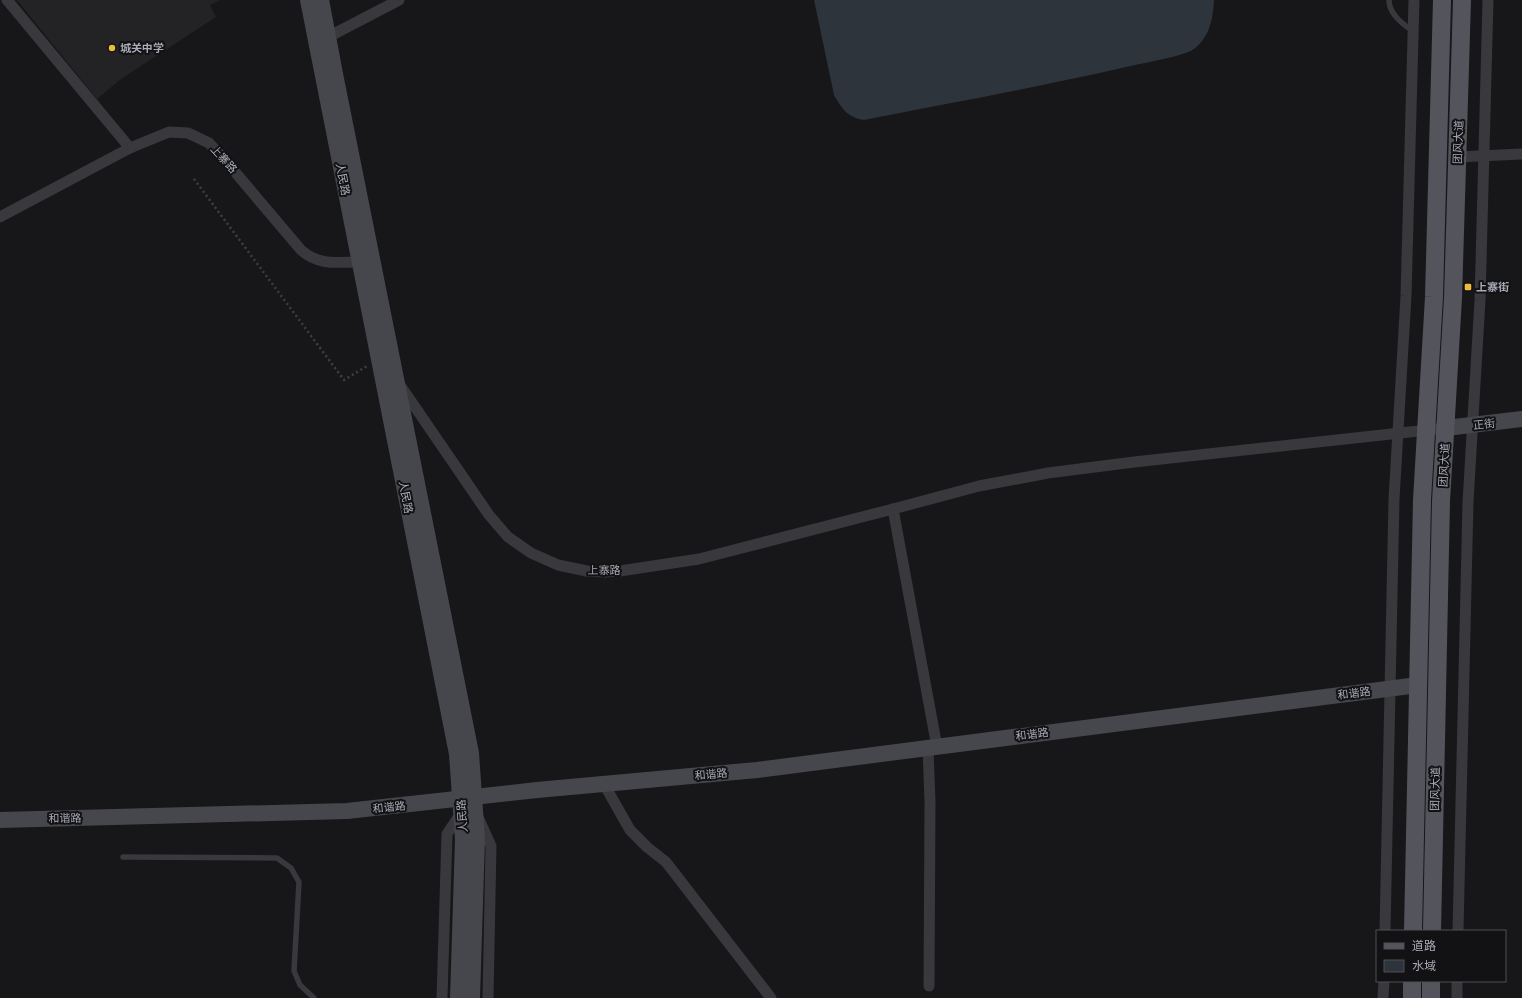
<svg xmlns="http://www.w3.org/2000/svg" width="1522" height="998" viewBox="0 0 1522 998" font-family="'DM Sans','Noto Sans SC',sans-serif">
<style>
.built{fill:#232225}
.water{fill:#2d343c}
.lines{fill:none;stroke-linecap:round;stroke-linejoin:round}
.path{stroke:#3e3f44;stroke-width:2.5;stroke-dasharray:2 3;stroke-linecap:butt}
.lane{stroke:#38383d;stroke-width:5.5}
.street{stroke:#38383d;stroke-width:11}
.secondary{stroke:#46474d;stroke-width:16}
.primary{stroke:#54555c;stroke-width:18}
.poi-dot{fill:#ecbd3b;stroke:#121113;stroke-width:1.5}
.labels{text-anchor:middle;dominant-baseline:central;stroke-width:4;stroke-linejoin:round;paint-order:stroke}
.poi-label{font-size:11px;font-weight:bold;fill:#a9acb8;stroke:#121113;text-anchor:start}
.street-label{font-size:11px;fill:#a9acb8;stroke:#121113}
</style>
<rect width="100%" height="100%" fill="#171618"/>
<path class="built" d="M17,0h203l-10,5 6,12 -95,62 -24,20z"/>
<path class="water" d="M814,0h400c-1,18 -4,37 -20,49 -12,8 -52,14 -68,18 -87,20 -175,36 -262,53 -16,-2 -23,-12 -30,-25z"/>
<g class="lines">
<path class="path" d="M194,179l150,201 23,-14"/>
<g class="lane">
<path d="M1389,0c0,14 13,24 24,31"/>
<path d="M123,857l154,1 14,10 8,14 -5,89 6,14 14,13"/>
</g>
<g class="street">
<path d="M7,0l123,148"/>
<path d="M328,37l71,-37"/>
<path d="M1457,157l65,-3"/>
<path d="M0,217l130,-69 39,-16 19,1 21,10 15,16 77,91c18,16 36,12 58,12"/>
<path d="M400,385l89,130 19,22 23,16 27,12 29,6 17,1 16,-1 79,-12 194,-50 86,-23 69,-13 86,-11 312,-34"/>
<path d="M893,509l44,238"/>
<path d="M928,748l2,54 -1,184"/>
<path d="M604,784l26,46 17,17 19,15 105,136"/>
<path d="M478,817l13,29 -3,152"/>
<path d="M1385,931l9,-432 12,-203 8,-296"/>
<path d="M1458,931l10,-429 12,-202 8,-300"/>
<path d="M442,998l5,-164 14,-21"/>
<path d="M1383,998l1,-17"/>
<path d="M1457,998v-17"/>
</g>
<g class="secondary">
<path d="M308,0l149,754 6,85 -5,159"/>
<path d="M321,0l15,79 135,674 6,86 -5,159"/>
<path d="M1446,428l76,-9"/>
<path d="M0,820l347,-9 190,-21 220,-20 661,-85"/>
</g>
<g class="primary">
<path d="M1413,931l9,-431 12,-203 8,-297"/>
<path d="M1432,931l9,-430 12,-203 9,-298"/>
<path d="M1412,998v-17"/>
<path d="M1431,998v-17"/>
</g>
</g>
<g class="poi-dot">
<circle cx="112" cy="48" r="4"/>
<rect x="1464" y="283" width="8" height="8" rx="2"/>
</g>
<g class="labels">
<g class="poi-label">
<text x="120" y="48">城关中学</text>
<text x="1476" y="287">上寨街</text>
</g>
<g class="street-label">
<text transform="translate(1458 142) rotate(-88)">团风大道</text>
<text transform="translate(224 159) rotate(48)">上寨路</text>
<text transform="translate(343 179) rotate(79)">人民路</text>
<text transform="translate(1484 424) rotate(-6)">正街</text>
<text transform="translate(1444 465) rotate(-87)">团风大道</text>
<text transform="translate(406 497) rotate(79)">人民路</text>
<text x="604" y="570">上寨路</text>
<text transform="translate(1354 693) rotate(-7)">和谐路</text>
<text transform="translate(1032 734) rotate(-7)">和谐路</text>
<text transform="translate(711 774) rotate(-5)">和谐路</text>
<text transform="translate(1435 789) rotate(-89)">团风大道</text>
<text transform="translate(389 807) rotate(-6)">和谐路</text>
<text transform="translate(462 816) rotate(-94)">人民路</text>
<text transform="translate(65 818) rotate(-1)">和谐路</text>
</g>
</g>
<rect x="1376" y="930" width="130" height="52" fill="#121113" stroke="#4e4f55"/>
<rect x="1384" y="943" width="20" height="6" fill="#54555c" stroke="#4e4f55"/>
<text x="1412" y="950" font-size="12" fill="#a9acb8">道路</text>
<rect x="1384" y="960" width="20" height="12" fill="#2d343c" stroke="#4e4f55"/>
<text x="1412" y="970" font-size="12" fill="#a9acb8">水域</text>
</svg>
